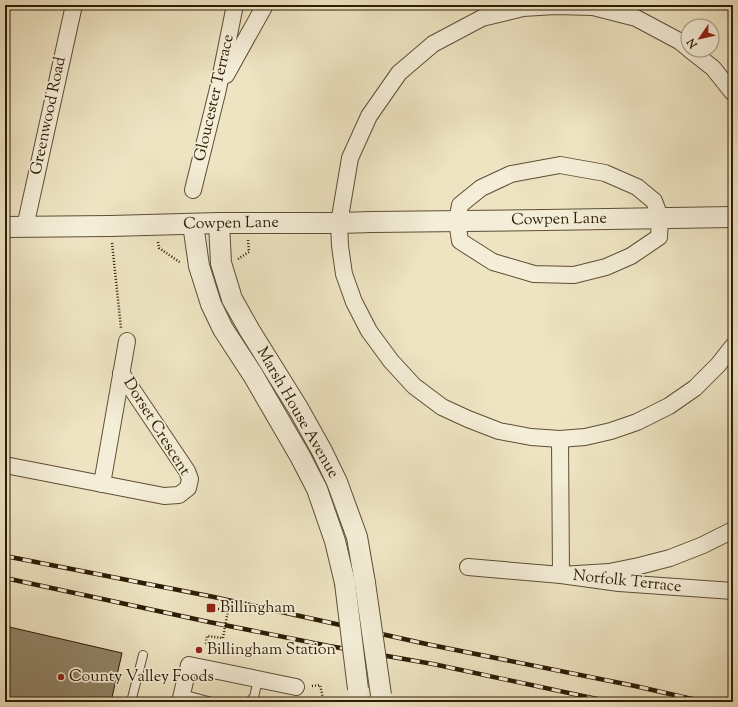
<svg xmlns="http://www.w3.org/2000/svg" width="738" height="707" viewBox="0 0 738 707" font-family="'Sorts Mill Goudy',serif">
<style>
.building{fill:#918467;stroke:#2d1c04}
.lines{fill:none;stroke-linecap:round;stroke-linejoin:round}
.service-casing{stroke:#5d4e34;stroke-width:10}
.minor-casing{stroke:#5d4e34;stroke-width:18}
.tertiary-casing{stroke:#5d4e34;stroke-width:22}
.path{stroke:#2d1c04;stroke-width:2.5;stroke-dasharray:1 2;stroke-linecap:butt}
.service{stroke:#f4edd7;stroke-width:8}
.minor{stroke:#f4edd7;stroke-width:16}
.tertiary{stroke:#f4edd7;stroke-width:20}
.rail-casing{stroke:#2d1c04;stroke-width:4.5}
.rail{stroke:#f4edd7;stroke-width:3;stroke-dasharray:9;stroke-linecap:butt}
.tertiary-bridge-casing{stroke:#5d4e34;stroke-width:22;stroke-linecap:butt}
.path-bridge{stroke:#2d1c04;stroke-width:2.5;stroke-dasharray:1 2;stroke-linecap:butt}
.tertiary-bridge{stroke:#f4edd7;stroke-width:20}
.poi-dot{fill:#8f2418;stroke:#f4edd7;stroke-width:1.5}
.labels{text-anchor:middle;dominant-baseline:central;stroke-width:3.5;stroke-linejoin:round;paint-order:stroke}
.street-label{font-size:16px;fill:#2d1c04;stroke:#f4edd7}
.poi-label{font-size:16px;fill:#2d1c04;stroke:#f4edd7;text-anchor:start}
</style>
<rect width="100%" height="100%" fill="#eee4c2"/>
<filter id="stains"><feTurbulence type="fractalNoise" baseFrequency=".005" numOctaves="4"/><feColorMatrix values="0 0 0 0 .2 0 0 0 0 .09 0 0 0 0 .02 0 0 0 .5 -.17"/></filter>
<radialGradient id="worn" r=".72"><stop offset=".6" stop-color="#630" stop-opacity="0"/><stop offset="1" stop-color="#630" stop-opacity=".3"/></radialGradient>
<path class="building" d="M5,626l117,27 -11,49h-106z"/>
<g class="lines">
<g class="service-casing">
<g id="service">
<path d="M182,694l30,8"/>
<path d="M131,702l12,-47"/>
<path d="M249,702l5,-5 4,-17"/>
</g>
</g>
<g class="minor-casing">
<g id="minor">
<path d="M688,48l-9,-7 -43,-23 -43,-11 -38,-1 -32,2 -41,10 -49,26 -34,29 -30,43 -19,42 -11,65 1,23 4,28 10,28 15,29 22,30 23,25 28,21 26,12 31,12 32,6 29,2 25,-2 26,-6 26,-9 32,-16 26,-18 23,-23 15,-19"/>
<path d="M690,50l23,18 20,25"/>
<path d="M226,75l39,-70"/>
<path d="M560,165l45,8 32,14 17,14 6,16 -1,20 -28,19 -25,11 -32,8 -40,-1 -41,-12 -33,-21 -3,-20 3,-16 21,-17 30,-14z"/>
<path d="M193,190l25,-101 17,-84"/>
<path d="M25,227l49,-222"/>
<path d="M560,439l1,136 58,8 114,8"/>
<path d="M5,465l159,31 15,-1 9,-7 2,-9 -3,-8 -66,-98"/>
<path d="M102,484l25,-143"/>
<path d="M468,567l93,8 48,-3 30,-6 31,-8 33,-13 30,-15"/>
<path d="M180,702l9,-37 107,22"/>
</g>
</g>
<g class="tertiary-casing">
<g id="tertiary">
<path d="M219,223l2,40 11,36 18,32 48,77 24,43 15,31 20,55 8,46"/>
<path d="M193,224l6,42 12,38 12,25 30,46 47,81 17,33 18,52 10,42"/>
<path d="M5,227l105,-1 109,-3h120l33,-1 173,-2 188,-3"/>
</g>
</g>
<g class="path">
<path d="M158,242l1,6 22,15"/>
<path d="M112,243l9,85"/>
<path d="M238,259l11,-7 -1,-12"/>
<path d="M218,609l10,1"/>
<path d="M220,655l3,-10 -17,-2 1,-7 16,2"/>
<path d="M312,686l8,-1 4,17"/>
</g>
<use href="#service" class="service"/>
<use href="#minor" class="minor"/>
<use href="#tertiary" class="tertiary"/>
<g class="rail-casing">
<g id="rail">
<path d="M5,556l209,41 217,48 204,41 70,16"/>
<path d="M5,578l204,44 120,24 104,18 178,38"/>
</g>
</g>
<use href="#rail" class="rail"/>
<g class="tertiary-bridge-casing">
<g id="tertiary-bridge">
<path d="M345,583l13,106"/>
<path d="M365,583l16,112"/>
</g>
</g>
<path class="path-bridge" d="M223,638l5,-28"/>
<use href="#tertiary-bridge" class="tertiary-bridge"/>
</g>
<g class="poi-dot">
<rect x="206" y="603" width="10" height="10" rx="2"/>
<circle cx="199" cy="650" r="4"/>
<circle cx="61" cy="677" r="4"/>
</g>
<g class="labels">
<g class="street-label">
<text transform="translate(215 98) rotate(-77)">Gloucester Terrace</text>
<text transform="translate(49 116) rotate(-78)">Greenwood Road</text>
<text transform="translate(559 220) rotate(-1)">Cowpen Lane</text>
<text transform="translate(231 224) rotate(-1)">Cowpen Lane</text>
<text transform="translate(297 413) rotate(60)">Marsh House Avenue</text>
<text transform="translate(156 427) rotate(58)">Dorset Crescent</text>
<text transform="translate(627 582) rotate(6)">Norfolk Terrace</text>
</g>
<g class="poi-label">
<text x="220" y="608">Billingham</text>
<text x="207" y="650">Billingham Station</text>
<text x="69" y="677">County Valley Foods</text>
</g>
</g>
<rect width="738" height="707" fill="none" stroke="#eee4c2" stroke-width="20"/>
<rect x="6" y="6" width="726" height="695" fill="none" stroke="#2d1c04" stroke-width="2"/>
<rect x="10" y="10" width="718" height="687" fill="none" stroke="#2d1c04"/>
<g transform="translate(700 38) rotate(236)"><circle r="19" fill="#f4edd7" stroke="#a49983"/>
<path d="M0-3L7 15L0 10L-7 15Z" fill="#8f2418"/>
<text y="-6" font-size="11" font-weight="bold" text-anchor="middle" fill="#2d1c04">N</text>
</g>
<rect width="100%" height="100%" filter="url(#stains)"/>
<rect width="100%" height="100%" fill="url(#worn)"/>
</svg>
